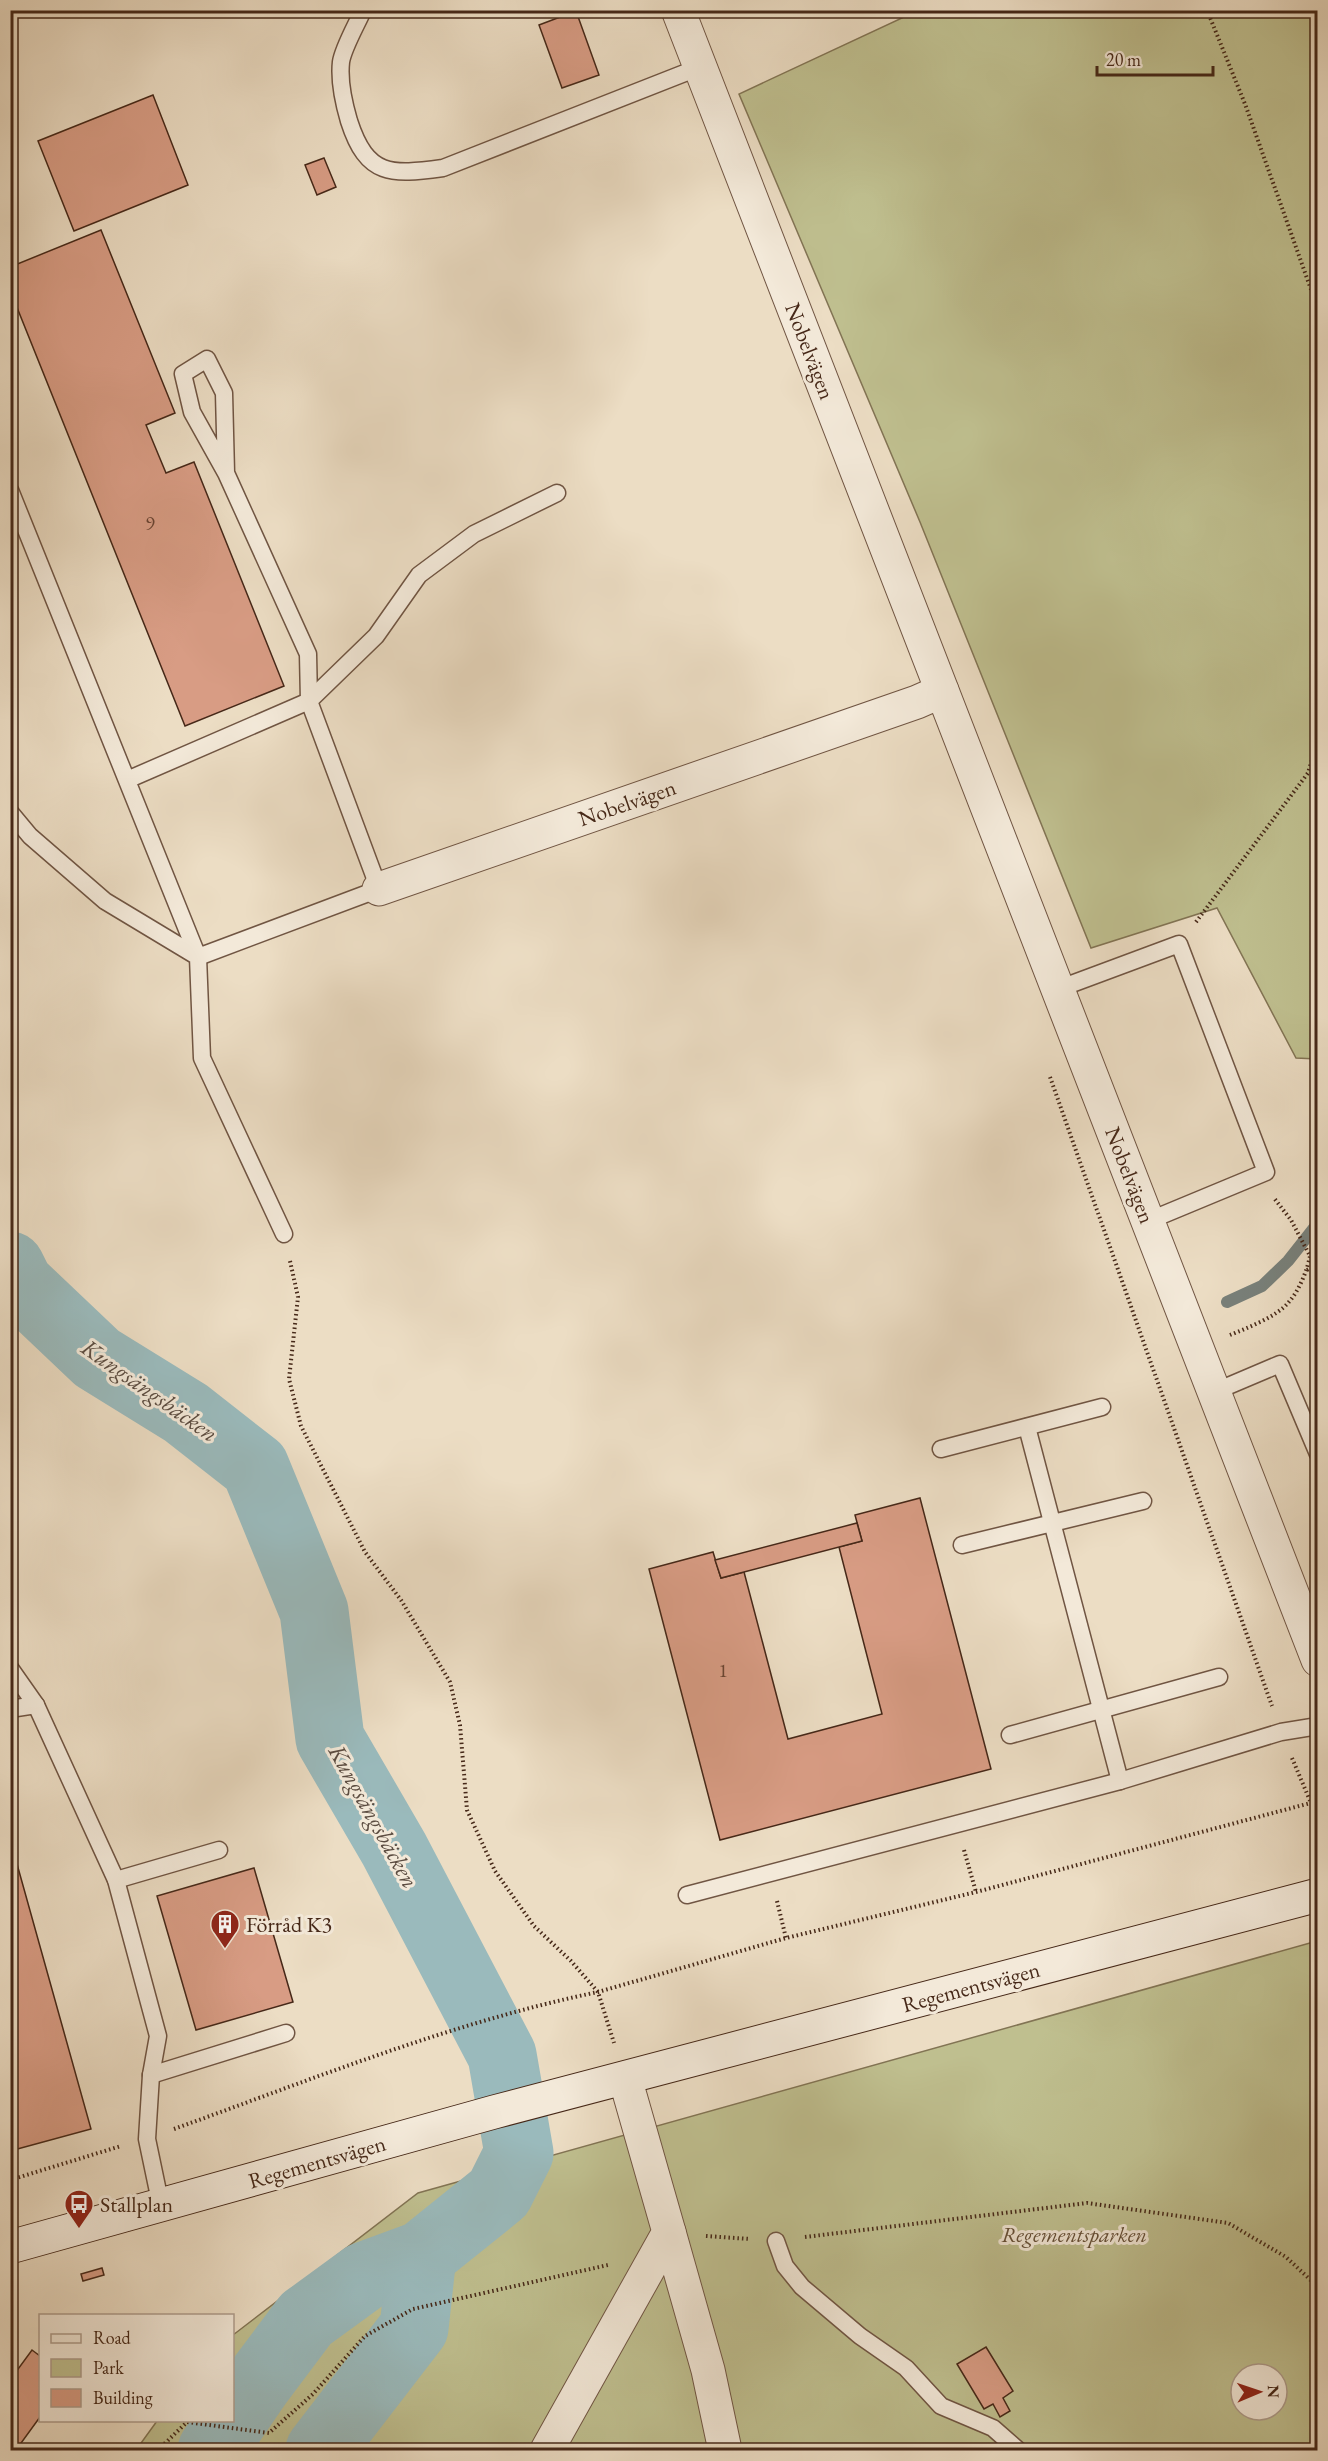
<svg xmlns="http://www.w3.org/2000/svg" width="1328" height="2461" viewBox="0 0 1328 2461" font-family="'EB Garamond',serif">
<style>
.green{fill:#bfbf8f;stroke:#827454;stroke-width:1.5;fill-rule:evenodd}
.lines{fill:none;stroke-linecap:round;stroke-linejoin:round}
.stream{stroke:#78807a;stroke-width:12}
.river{stroke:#9ababc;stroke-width:69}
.building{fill:#d89c84;stroke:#462818;stroke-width:1.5}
.lane-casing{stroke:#705543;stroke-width:19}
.street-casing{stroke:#705543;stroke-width:35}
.secondary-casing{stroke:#462818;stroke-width:35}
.path{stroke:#462818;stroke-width:4;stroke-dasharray:1.5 3;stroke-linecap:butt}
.lane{stroke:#f3e9d9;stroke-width:16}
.street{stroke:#f3e9d9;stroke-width:33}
.secondary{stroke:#f3e9d9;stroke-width:33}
.labels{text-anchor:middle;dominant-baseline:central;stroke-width:6;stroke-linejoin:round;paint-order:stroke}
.number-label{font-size:20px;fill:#6a4533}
.street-label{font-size:22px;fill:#462818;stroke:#f3e9d9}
.poi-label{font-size:22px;fill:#462818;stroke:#f3e9d9;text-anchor:start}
.park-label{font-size:22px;font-style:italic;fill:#644e36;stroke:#f3e9d9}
.water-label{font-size:24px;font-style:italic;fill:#5b4c41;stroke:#f3e9d9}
</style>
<rect width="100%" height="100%" fill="#ecddc4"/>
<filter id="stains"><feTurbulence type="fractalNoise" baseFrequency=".00333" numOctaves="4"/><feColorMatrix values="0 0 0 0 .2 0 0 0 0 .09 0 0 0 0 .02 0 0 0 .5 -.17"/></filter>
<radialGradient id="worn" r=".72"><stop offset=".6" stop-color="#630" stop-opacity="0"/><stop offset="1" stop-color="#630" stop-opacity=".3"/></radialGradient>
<g class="green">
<path d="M919,10l398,1v1048l-21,-1 -79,-150 -126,40 -171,-426 -181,-428z"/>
<path d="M1317,1941v509h-1181l21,-29 75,-1 1,-85 185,-142zM1241,2374h36v36h-36z"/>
</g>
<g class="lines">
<path class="stream" d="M1227,1302l35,-16 26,-25 30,-38"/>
<g class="river">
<path d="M10,1266l9,18 78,74 89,55 69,54 59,144 16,128 64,110 108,206 17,98 -20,40 -77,62 -57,21 -59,43 -48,64 -46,67"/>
<path d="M320,2450l94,-122 8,-73"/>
</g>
</g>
<g class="building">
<path d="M576,11l23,64 -37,13 -23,-63z"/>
<path d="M153,95l35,90 -114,46 -36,-90z"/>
<path d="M324,158l12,29 -19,8 -12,-30z"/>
<path d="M101,230l74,183 -29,12 20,48 28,-11 90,224 -99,40 -175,-436v-23z"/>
<path d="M920,1498l71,271 -271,71 -71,-271 64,-17 8,26 23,-6 44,167 94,-25 -43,-167 23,-6 -7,-26z"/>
<path d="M857,1523l5,18 -141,37 -6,-18z"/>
<path d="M17,1864l74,265 -81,22v-285z"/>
<path d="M254,1868l39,134 -97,28 -39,-134z"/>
<path d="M102,2268l2,7 -21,6 -2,-7z"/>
<path d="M986,2347l27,44 -10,7 7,13 -10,6 -7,-13 -9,5 -27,-45z"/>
<path d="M32,2350l8,6v61l-24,33h-6v-70z"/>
</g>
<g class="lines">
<g class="lane-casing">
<g id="lane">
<path d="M363,10c-6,14 -20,38 -22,52 -2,18 3,42 8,59 18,56 42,54 94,47l257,-101"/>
<path d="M226,473l-34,-61 -9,-38 24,-15 17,34 2,80 82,181 1,47"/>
<path d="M10,490l188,467 181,-68 -70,-188 -182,79"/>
<path d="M309,701l67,-65 43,-61 55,-41 83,-41"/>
<path d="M10,812l20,24 75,65 93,56 4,101 82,176"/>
<path d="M1058,989l121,-45 87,228 -118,49"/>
<path d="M1214,1392l66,-28 38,90"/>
<path d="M1027,1427l93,354"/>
<path d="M941,1449l161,-42"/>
<path d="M962,1545l181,-44"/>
<path d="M10,1668l26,37 80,175 42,156 -7,39 -4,64 14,67"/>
<path d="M10,1709l26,-4"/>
<path d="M1010,1735l209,-58"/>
<path d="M116,1880l103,-30"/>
<path d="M687,1895l433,-114 161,-49 37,-6"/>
<path d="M151,2075l135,-42"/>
<path d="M776,2241l9,25 17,21 58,49 46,32 35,38 52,22 25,22"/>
</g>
</g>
<g class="street-casing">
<g id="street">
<path d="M678,10l640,1650"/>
<path d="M379,889l538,-187 25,-11"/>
<path d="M669,2232l39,138 17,80"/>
<path d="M547,2450l122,-218 -44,-154"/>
</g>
</g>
<g class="secondary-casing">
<path id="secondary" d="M10,2247l484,-135 824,-217"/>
</g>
<g class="path">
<path d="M1207,10l38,94 73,205"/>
<path d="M1196,922l112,-149 10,-33"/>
<path d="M1050,1077l222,629"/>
<path d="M290,1261l8,36 -9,82 12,47 64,126 36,48 49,82 10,43 7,85 28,61 39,55 37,35 27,31 16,51"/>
<path d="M1307,1270l11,-6"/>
<path d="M1230,1335c17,-7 46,-18 58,-32 11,-12 19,-32 22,-47l-19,-36 -17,-22"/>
<path d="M1292,1758l19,45"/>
<path d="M964,1850l12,42"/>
<path d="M777,1901l9,37"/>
<path d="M174,2129c139,-50 279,-107 424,-137l188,-54 190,-46 342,-91"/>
<path d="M10,2180l111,-34"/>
<path d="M706,2236l44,3"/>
<path d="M805,2237l282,-34 141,20 58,34 32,30"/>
<path d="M158,2450l29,-28 82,11 44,-39 52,-58 48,-27 195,-44"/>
</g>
<use href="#lane" class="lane"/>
<use href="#street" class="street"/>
<use href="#secondary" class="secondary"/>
</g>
<defs>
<g id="building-pin" transform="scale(1.5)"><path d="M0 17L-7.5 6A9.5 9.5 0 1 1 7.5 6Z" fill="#8f2418" stroke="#f3e9d9"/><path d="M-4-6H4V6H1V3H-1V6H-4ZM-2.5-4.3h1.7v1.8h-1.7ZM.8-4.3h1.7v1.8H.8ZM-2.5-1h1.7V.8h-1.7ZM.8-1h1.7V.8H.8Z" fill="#fff"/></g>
<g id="bus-pin" transform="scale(1.5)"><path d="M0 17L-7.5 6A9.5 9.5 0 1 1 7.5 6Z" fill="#8f2418" stroke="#f3e9d9"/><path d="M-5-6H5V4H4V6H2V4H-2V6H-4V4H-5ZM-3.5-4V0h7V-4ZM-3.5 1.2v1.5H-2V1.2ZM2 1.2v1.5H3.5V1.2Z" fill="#fff"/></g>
</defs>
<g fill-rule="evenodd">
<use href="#building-pin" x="225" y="1924"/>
<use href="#bus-pin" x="79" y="2204"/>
</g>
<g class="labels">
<g class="number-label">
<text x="150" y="523">9</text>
<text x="723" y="1670">1</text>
</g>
<g class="street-label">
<text transform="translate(810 351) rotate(69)">Nobelvägen</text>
<text transform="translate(627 803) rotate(-19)">Nobelvägen</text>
<text transform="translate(1130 1175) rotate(69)">Nobelvägen</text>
<text transform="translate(971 1987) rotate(-15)">Regementsvägen</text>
<text transform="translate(317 2162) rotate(-16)">Regementsvägen</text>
</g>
<g class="poi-label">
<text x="246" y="1924">Förråd K3</text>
<text x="100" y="2204">Stallplan</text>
</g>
<g class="park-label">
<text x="1074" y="2234">Regementsparken</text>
</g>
<g class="water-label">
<text transform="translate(150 1390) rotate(35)">Kungsängsbäcken</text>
<text transform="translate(374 1816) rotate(61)">Kungsängsbäcken</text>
</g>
</g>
<rect width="1328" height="2461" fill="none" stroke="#ecddc4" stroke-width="36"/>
<rect x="12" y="12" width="1304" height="2437" fill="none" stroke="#462818" stroke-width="3"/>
<rect x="18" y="18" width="1292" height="2425" fill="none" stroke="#462818" stroke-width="1.5"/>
<rect x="39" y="2314" width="195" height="108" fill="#f3e9d9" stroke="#ae9c8c" stroke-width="1.5"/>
<rect x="51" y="2334" width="30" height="9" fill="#f3e9d9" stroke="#ae9c8c" stroke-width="1.5"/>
<text x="93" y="2344" font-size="18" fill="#462818">Road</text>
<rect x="51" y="2359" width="30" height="18" fill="#bfbf8f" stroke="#ae9c8c" stroke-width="1.5"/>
<text x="93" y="2374" font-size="18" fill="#462818">Park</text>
<rect x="51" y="2389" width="30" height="18" fill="#d89c84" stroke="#ae9c8c" stroke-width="1.5"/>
<text x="93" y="2404" font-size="18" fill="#462818">Building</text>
<g transform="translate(1259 2392) rotate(88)"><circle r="28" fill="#f3e9d9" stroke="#ae9c8c" stroke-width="1.5"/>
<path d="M0-4.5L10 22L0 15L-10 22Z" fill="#8f2418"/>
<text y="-9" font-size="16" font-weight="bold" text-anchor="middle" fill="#462818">N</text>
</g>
<path d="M1097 66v9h116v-9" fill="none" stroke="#462818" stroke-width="3"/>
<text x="1106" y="66" font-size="18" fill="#462818" stroke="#f3e9d9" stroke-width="4.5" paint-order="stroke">20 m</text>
<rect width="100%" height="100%" filter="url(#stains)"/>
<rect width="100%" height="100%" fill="url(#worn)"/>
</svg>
